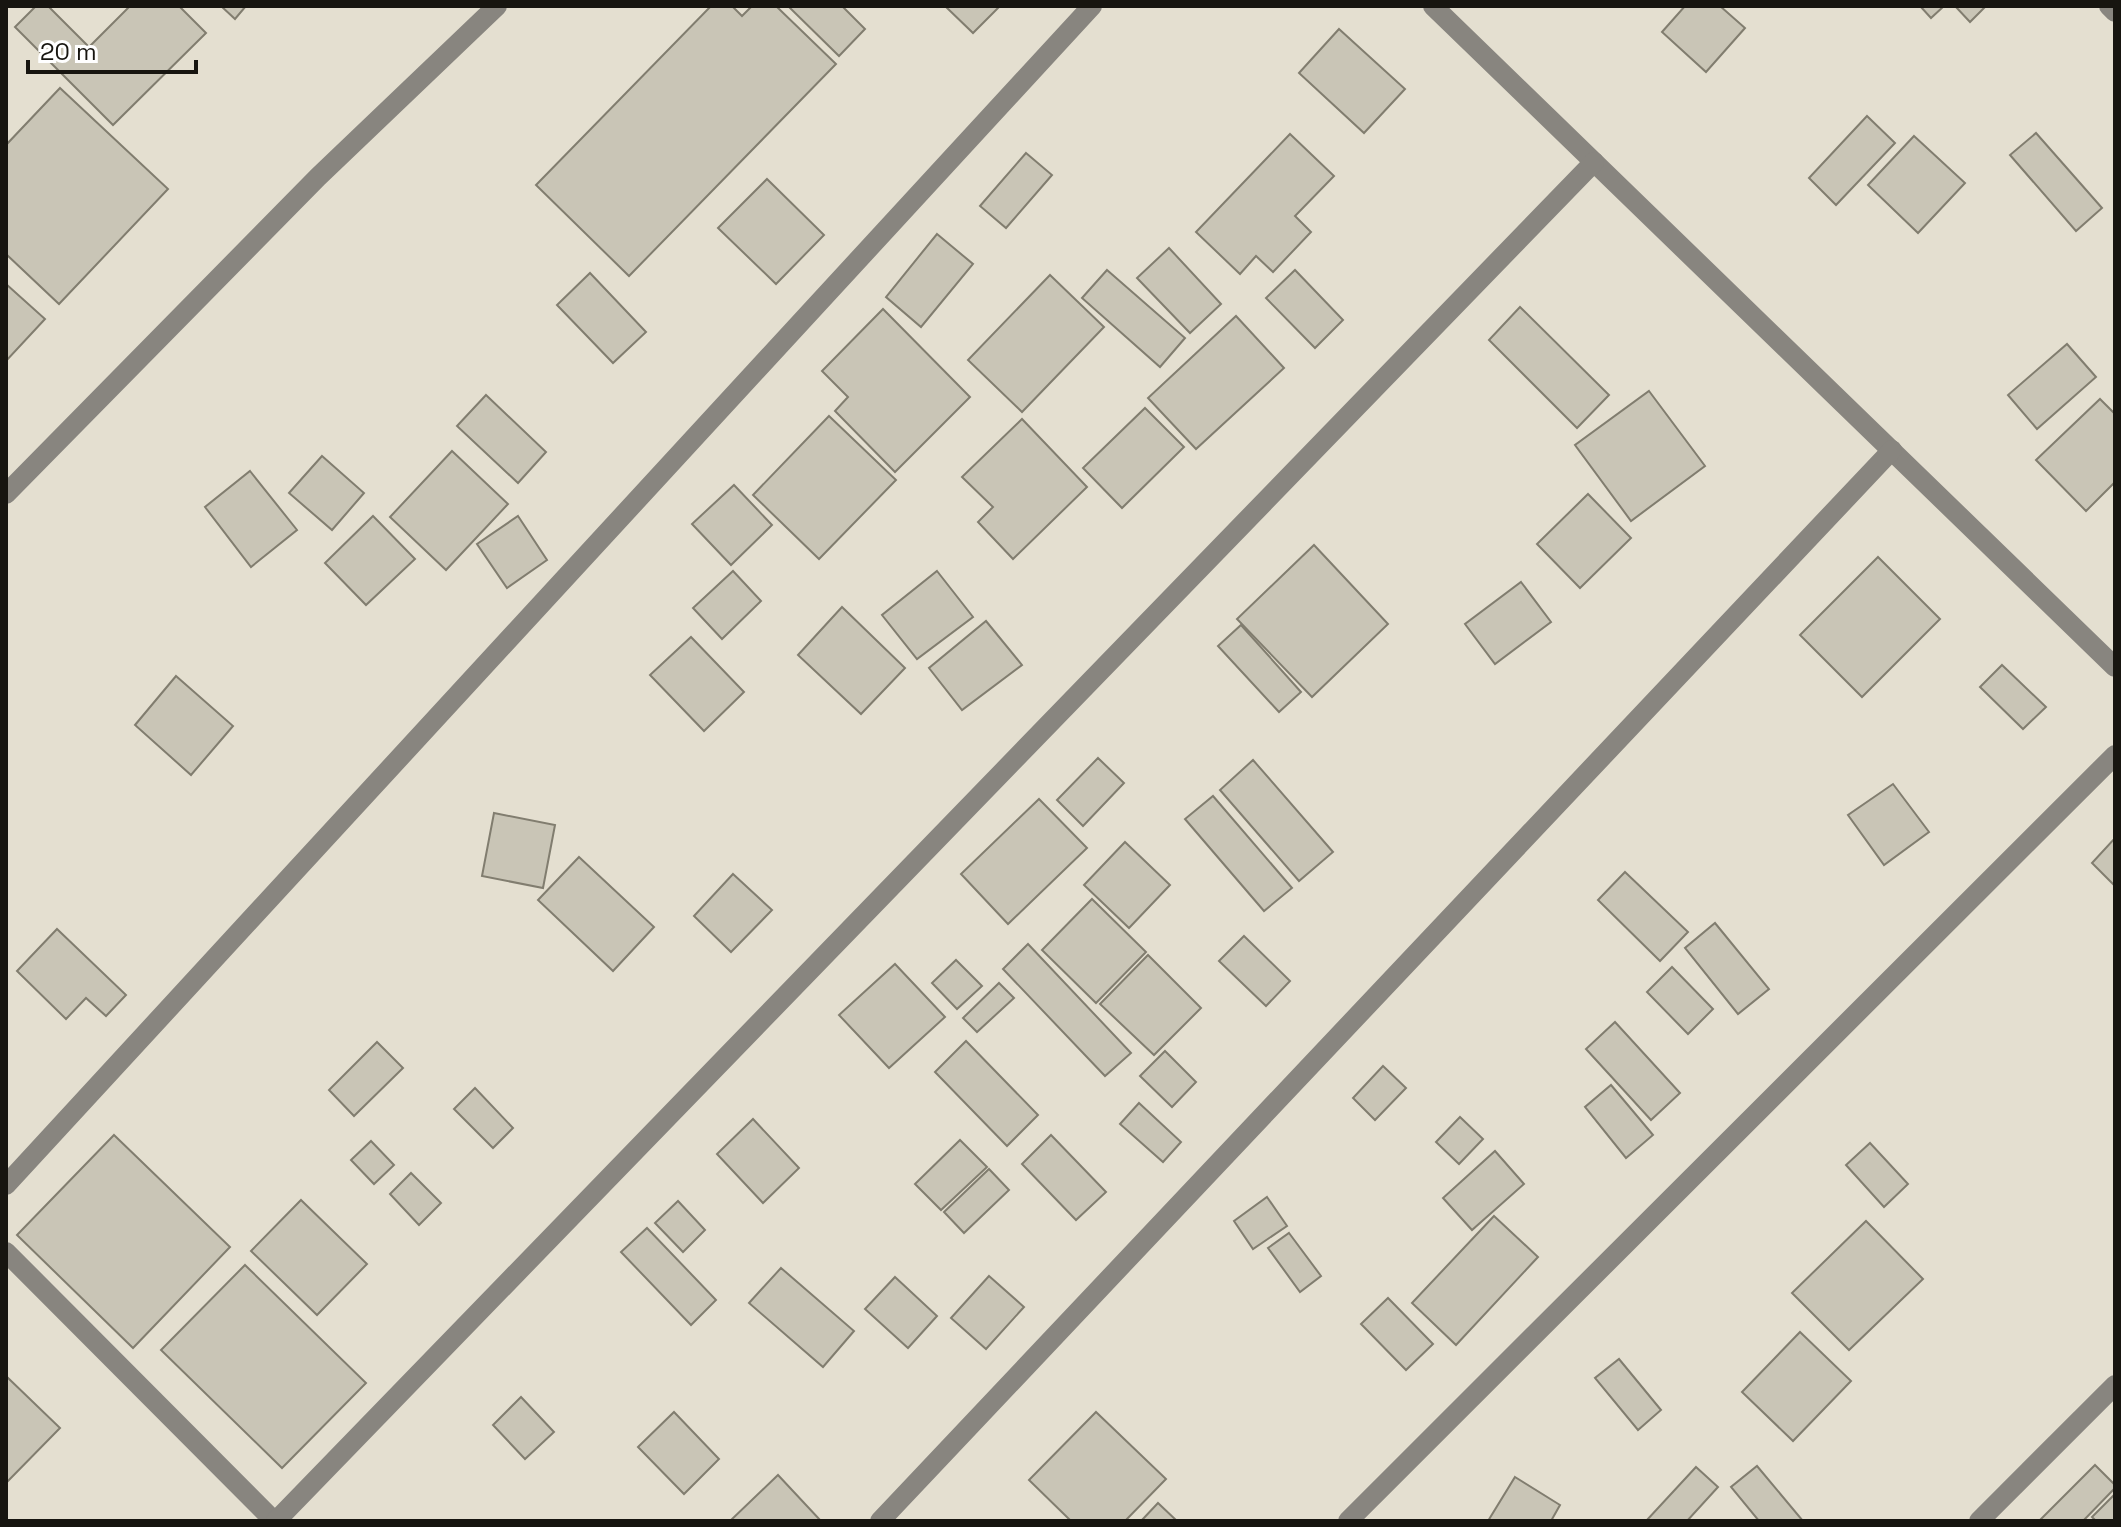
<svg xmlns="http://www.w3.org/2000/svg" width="2121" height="1527" viewBox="0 0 2121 1527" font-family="'Space Grotesk',sans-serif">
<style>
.building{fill:#c9c5b6;stroke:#817d6f;stroke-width:2}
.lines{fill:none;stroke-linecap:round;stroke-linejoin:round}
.minor{stroke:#88857f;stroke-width:20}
</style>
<rect width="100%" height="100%" fill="#e4dfd0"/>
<g class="building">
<path d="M36,6h12l41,41 41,-41h49l27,27 -93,92 -98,-98z"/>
<path d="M221,6h25l-11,13z"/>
<path d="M711,6h21l10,10 10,-10h24l60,58 -207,212 -93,-91z"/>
<path d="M788,6h54l23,23 -26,27z"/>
<path d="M945,6h55l-27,27z"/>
<path d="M1685,6h35l25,22 -39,44 -44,-40z"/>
<path d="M1920,6h24l-13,12z"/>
<path d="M1955,6h31l-16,16z"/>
<path d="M1339,29l66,60 -41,44 -65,-60z"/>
<path d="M60,88l108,101 -109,115 -53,-50v-109z"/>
<path d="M1867,116l28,27 -59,62 -27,-27z"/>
<path d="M2036,133l66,75 -26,23 -66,-76z"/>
<path d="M1290,134l44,42 -39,40 16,16 -38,40 -17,-16 -16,18 -44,-42z"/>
<path d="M1914,136l51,47 -47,50 -50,-48z"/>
<path d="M1026,153l26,22 -46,53 -26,-22z"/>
<path d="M767,179l57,56 -48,49 -58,-56z"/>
<path d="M937,234l36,30 -52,63 -35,-30z"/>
<path d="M1169,248l52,56 -31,29 -53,-55z"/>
<path d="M1107,270l78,68 -25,29 -78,-69z"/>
<path d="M1295,270l48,50 -28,28 -49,-50z"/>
<path d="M590,273l56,59 -33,31 -56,-58z"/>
<path d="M1050,275l54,52 -82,85 -54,-52z"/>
<path d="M6,284l39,35 -39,42z"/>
<path d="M1520,307l89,88 -32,33 -88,-88z"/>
<path d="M883,309l87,88 -75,75 -60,-61 13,-14 -26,-26z"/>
<path d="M1236,316l48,52 -88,81 -48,-51z"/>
<path d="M2067,344l29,33 -59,52 -29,-34z"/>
<path d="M1649,391l56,75 -74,55 -56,-76z"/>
<path d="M486,395l60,57 -28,31 -61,-57z"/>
<path d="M2100,399l15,15v68l-29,29 -50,-51z"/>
<path d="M1145,408l39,39 -62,61 -39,-40z"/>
<path d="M829,416l67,64 -77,79 -66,-64z"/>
<path d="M1022,419l65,68 -74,72 -35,-37 15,-15 -31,-30z"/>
<path d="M452,451l56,53 -62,66 -56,-53z"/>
<path d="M322,456l42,37 -32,37 -43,-37z"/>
<path d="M250,471l47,59 -46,37 -46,-60z"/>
<path d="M734,485l38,40 -41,40 -39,-41z"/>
<path d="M1588,494l43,44 -51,50 -43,-44z"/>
<path d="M373,516l42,43 -49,46 -41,-42z"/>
<path d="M518,516l29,44 -40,28 -30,-44z"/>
<path d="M1314,545l74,79 -76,73 -75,-78z"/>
<path d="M1878,557l62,62 -78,78 -62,-62z"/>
<path d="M733,571l28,30 -39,38 -29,-31z"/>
<path d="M937,571l36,46 -56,42 -35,-44z"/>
<path d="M1521,582l30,40 -56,42 -30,-40z"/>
<path d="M842,607l63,61 -44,46 -63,-59z"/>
<path d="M986,621l36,44 -60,45 -33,-42z"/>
<path d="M1241,625l60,67 -22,20 -61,-66z"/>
<path d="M691,637l53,55 -40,39 -54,-56z"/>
<path d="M2002,665l44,42 -23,22 -43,-42z"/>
<path d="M176,676l57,50 -42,49 -56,-50z"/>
<path d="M1098,758l26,25 -41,43 -26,-26z"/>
<path d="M1253,760l80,92 -34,29 -79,-91z"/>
<path d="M1893,784l36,48 -45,33 -36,-50z"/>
<path d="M1213,796l79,92 -28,23 -79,-92z"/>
<path d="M1039,799l48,49 -79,76 -47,-50z"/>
<path d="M494,813l61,12 -12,63 -61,-12z"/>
<path d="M2115,838v48l-23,-23z"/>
<path d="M1125,842l45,43 -41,43 -45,-43z"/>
<path d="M579,857l75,70 -41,44 -75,-71z"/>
<path d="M1625,872l63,60 -28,29 -62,-61z"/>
<path d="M733,874l39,36 -41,42 -37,-36z"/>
<path d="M1092,899l54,53 -50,51 -54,-53z"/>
<path d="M1715,923l54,66 -31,25 -53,-66z"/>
<path d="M57,929l69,66 -20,21 -20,-18 -20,21 -49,-48z"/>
<path d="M1244,936l46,45 -24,25 -47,-45z"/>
<path d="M1028,944l103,109 -26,23 -102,-107z"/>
<path d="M1148,955l53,53 -47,47 -54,-51z"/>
<path d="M956,960l26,26 -25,23 -25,-26z"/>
<path d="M895,964l50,53 -56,51 -50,-53z"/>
<path d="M1672,967l41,42 -25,25 -41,-42z"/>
<path d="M999,983l15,15 -37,34 -14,-14z"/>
<path d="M1615,1022l65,71 -29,27 -65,-71z"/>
<path d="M966,1041l72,74 -31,31 -72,-74z"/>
<path d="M377,1042l26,26 -49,48 -25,-26z"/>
<path d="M1165,1051l31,31 -24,25 -32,-31z"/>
<path d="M1383,1066l23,22 -31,32 -22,-22z"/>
<path d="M1611,1085l42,50 -27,23 -41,-51z"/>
<path d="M475,1088l38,40 -20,20 -39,-39z"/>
<path d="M1139,1103l42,39 -18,20 -43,-38z"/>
<path d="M1460,1117l23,22 -24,25 -23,-22z"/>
<path d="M753,1119l46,49 -36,35 -46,-49z"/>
<path d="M114,1135l116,112 -97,101 -116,-113z"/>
<path d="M1051,1135l55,57 -30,28 -54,-56z"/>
<path d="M960,1140l27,27 -46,43 -26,-26z"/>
<path d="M371,1141l23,24 -20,19 -23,-24z"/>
<path d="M1870,1143l38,41 -24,23 -38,-42z"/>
<path d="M1495,1151l29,33 -52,46 -29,-32z"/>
<path d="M989,1169l20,21 -45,43 -20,-21z"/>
<path d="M411,1173l30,30 -22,22 -29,-31z"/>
<path d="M1267,1197l20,29 -34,23 -19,-28z"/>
<path d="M301,1200l66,64 -50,51 -66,-64z"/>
<path d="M678,1201l27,29 -22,22 -28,-29z"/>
<path d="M1494,1216l44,41 -82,88 -44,-42z"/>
<path d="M1866,1221l57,58 -74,71 -57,-57z"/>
<path d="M647,1228l69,72 -25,25 -70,-73z"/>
<path d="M1289,1233l32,43 -21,16 -32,-44z"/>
<path d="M245,1265l121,118 -84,85 -121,-118z"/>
<path d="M781,1268l73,63 -31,36 -74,-64z"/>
<path d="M989,1276l35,31 -38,42 -35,-31z"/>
<path d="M895,1277l42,39 -29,32 -43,-39z"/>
<path d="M1388,1298l45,46 -27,26 -45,-46z"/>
<path d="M1800,1332l51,49 -58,60 -51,-49z"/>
<path d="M1619,1359l42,51 -23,20 -43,-52z"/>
<path d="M6,1376l54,52 -54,55z"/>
<path d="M521,1397l33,35 -29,27 -32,-34z"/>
<path d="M674,1412l45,47 -35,35 -46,-47z"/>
<path d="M1096,1412l70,67 -41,42h-54l-42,-41z"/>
<path d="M2095,1465l20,20v3l-32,33h-44z"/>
<path d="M1757,1466l46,55h-44l-28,-34z"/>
<path d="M1696,1467l22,20 -31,34h-41z"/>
<path d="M778,1475l43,46h-91z"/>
<path d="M1515,1477l45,28 -9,16h-63z"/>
<path d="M2115,1494v27h-19l-4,-4z"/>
<path d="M1158,1503l19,18h-36z"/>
</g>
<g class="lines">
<g class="minor">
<path d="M1433,6l682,661"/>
<path d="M2109,6l6,6"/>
<path d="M6,494l312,-317 179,-171"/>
<path d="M6,1185l1086,-1179"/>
<path d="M6,1252l268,269"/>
<path d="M276,1521l1318,-1359"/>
<path d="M880,1521l1012,-1071"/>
<path d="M1348,1521l767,-766"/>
<path d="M1979,1521l136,-136"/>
</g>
</g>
<rect width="2121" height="1527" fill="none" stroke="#171510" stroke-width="16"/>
<path d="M28 60v12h168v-12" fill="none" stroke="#171510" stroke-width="4"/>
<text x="40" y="60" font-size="24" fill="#171510" stroke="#ffffff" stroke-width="6" paint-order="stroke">20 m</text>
</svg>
